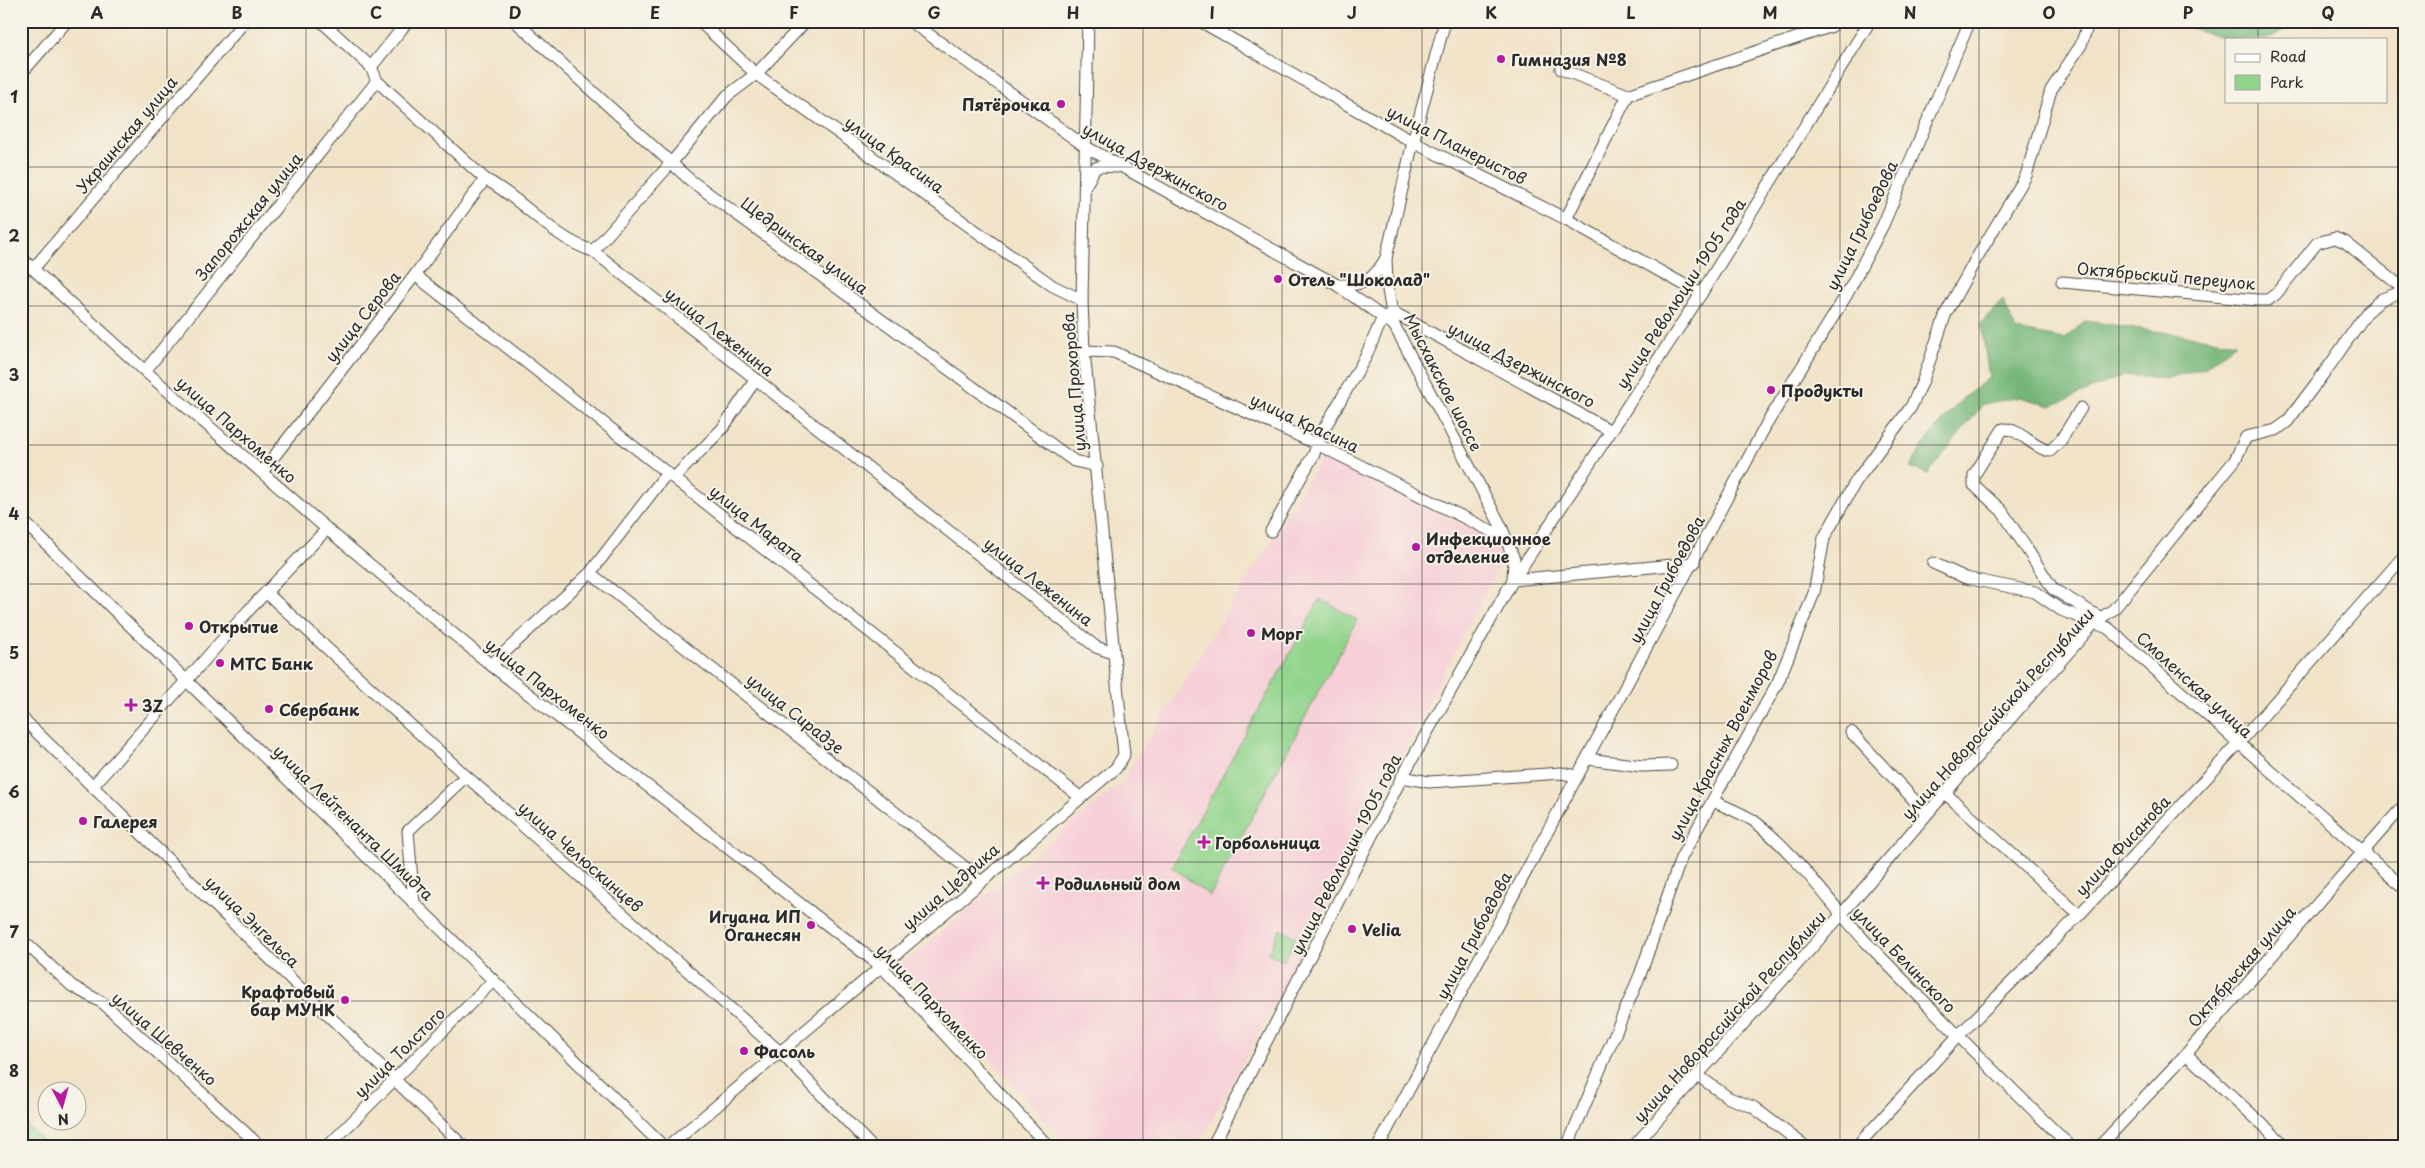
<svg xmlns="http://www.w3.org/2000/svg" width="2425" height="1168" viewBox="0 0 2425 1168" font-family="'Playpen Sans',sans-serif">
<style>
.built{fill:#f6cfd7}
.green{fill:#91d48c;stroke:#5e805c}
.forest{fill:#74b678;stroke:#507052}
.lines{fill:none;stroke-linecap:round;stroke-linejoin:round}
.minor-casing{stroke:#494743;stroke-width:13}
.minor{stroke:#fff;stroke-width:11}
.grid{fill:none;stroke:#2b2b2b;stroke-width:1;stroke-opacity:0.55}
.poi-dot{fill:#b5179e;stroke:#f7f3e8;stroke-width:2}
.labels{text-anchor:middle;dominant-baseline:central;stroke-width:4;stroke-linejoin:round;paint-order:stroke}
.poi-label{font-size:16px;font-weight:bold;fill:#2b2b2b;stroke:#f7f3e8;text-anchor:start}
.street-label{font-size:16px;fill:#2b2b2b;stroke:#f7f3e8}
.neatline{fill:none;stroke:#2b2b2b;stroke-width:2}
.grid-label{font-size:16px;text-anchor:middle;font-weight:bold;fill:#2b2b2b}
</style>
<rect width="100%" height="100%" fill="#f7f3e8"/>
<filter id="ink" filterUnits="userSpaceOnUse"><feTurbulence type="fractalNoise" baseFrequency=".02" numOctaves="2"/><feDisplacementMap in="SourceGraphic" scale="10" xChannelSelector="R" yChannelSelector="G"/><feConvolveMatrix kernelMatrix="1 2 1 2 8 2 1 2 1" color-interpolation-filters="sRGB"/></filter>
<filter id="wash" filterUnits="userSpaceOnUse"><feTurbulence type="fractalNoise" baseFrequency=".0096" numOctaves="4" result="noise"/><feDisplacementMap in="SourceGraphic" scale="20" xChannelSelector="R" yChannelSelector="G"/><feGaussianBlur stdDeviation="1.12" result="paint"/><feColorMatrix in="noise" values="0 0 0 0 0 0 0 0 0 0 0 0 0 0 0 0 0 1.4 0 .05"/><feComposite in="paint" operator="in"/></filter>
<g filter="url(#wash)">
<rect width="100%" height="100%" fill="#f1e3c8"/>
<path class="built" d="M1323,456l168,83 12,18 -223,437 -83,153h-125l-170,-182 220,-183z"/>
<g class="green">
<path d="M1320,599l37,21 -147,276 -38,-29z"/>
<path d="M1280,929l16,8 -12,24 -16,-8z"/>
<path d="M21,1120l28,27h-28z"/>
</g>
<g class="forest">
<path d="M2169,21h130l-31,18h-42z"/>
<path d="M2003,300l13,30 48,9 22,-18 150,22 -30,24 -42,12 -39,-4 -74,31 -31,-9 -37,7 -55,70 -18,-7 21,-33 32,-36 26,-20 -8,-55z"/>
</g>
</g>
<g filter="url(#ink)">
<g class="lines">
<g class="minor-casing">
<g id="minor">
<path d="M321,21l50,46 6,14 108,98c38,20 67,59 108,72l503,396 17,6"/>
<path d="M515,21l175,159 384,281 23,5"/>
<path d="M699,21l57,53 297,212 29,14"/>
<path d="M910,21l176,126 251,138 57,40"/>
<path d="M1200,21l213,121 153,77 135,75"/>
<path d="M1567,23l1,-2"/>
<path d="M371,67l37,-46"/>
<path d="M1561,69l67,26 204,-69"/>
<path d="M21,74l46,-53"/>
<path d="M1087,183l8,-15 7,-2 15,1"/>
<path d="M1566,219l62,-124"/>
<path d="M593,251l79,-89 55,-66 29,-22 50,-53"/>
<path d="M21,258l124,113 182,158 164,136 391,302 167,180"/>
<path d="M33,269l212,-248"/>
<path d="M415,275l665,522"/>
<path d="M2062,282l195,18h11l8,-6 41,-51 18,-5 10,4 59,47"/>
<path d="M1337,285c27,1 36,-4 49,-27"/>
<path d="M1391,311l220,120"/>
<path d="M1084,351l30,1 203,92 190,95"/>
<path d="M145,371l232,-290"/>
<path d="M2081,408l-20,32 -11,11c-18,-3 -30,-23 -47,-22l-29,46v10l28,26 51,78 48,29"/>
<path d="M262,472l153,-197 70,-96"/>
<path d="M674,478l48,-49 34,-50"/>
<path d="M21,519l643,628"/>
<path d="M1271,531l43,-77 7,-20 44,-76 18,-41"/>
<path d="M1933,563l33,15 69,14 26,18 47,18 296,260"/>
<path d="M590,573l376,295 14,14"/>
<path d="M1516,576l185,-282 169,-273"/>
<path d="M1513,580l181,-17"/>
<path d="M267,591l4,6 195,179 314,276 92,95"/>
<path d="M491,665l99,-92 77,-100"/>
<path d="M21,717l443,430"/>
<path d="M1851,732l76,82"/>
<path d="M1588,759l54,7 29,-1"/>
<path d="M1402,777l27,5 132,-9 16,3"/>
<path d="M92,787l156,-176 79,-82"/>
<path d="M1945,793l134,122"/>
<path d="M1713,801c13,6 29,12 41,20 44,34 75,82 113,122 67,69 135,137 204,204"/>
<path d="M414,904l-6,-73 58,-55"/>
<path d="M21,939l51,47 31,17 158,144"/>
<path d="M2186,1054l101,93"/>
<path d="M1697,1075l32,23 24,9 53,40"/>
<path d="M327,1147l166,-166"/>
<path d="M668,1147l448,-379 8,-13 -40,-404 -2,-51 6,-279"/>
<path d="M1212,1147l190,-370 111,-197 1,-21 -13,-33 -107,-201 -7,-41 -1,-26 27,-116 32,-121"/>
<path d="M1378,1147l388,-722 81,-131 36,-69 87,-204"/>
<path d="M1567,1147l73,-172 41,-117 97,-176 36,-89 10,-55 32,-57 55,-74 11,-24 24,-70 30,-54 50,-83 25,-86 30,-45 8,-24"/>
<path d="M1633,1147l208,-232 104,-122 150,-171 19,-13 121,-149 11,-23 30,-7 11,-8 43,-57 37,-53 15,-13 22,-8"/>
<path d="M1856,1147l101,-110 122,-122 159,-171 166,-188"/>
<path d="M2099,1147l87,-93 218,-249"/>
</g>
</g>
<use href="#minor" class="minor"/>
</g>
</g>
<path class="grid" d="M167,21v1126M306,21v1126M446,21v1126M585,21v1126M725,21v1126M864,21v1126M1003,21v1126M1143,21v1126M1282,21v1126M1422,21v1126M1561,21v1126M1700,21v1126M1840,21v1126M1979,21v1126M2119,21v1126M2258,21v18M2258,101v1046M21,167h2383M21,306h2383M21,445h2383M21,584h2383M21,723h2383M21,862h2383M21,1001h2383"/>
<g class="poi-dot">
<circle cx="1501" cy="59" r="5"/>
<circle cx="1061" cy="104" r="5"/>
<circle cx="1278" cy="279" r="5"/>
<circle cx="1771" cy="390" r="5"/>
<circle cx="1416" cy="547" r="5"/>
<circle cx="189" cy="626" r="5"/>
<circle cx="1251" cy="633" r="5"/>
<circle cx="220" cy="663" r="5"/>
<path d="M128.5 697.5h5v5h5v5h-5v5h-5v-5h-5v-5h5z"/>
<circle cx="269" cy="709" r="5"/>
<circle cx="83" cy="821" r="5"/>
<path d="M1201.5 834.5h5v5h5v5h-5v5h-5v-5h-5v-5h5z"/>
<path d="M1040.5 875.5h5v5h5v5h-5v5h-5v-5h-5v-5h5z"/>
<circle cx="811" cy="925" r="5"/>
<circle cx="1352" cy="929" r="5"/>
<circle cx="345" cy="1000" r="5"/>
<circle cx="744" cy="1051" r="5"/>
</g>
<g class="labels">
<g class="poi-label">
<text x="1511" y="59">Гимназия №8</text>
<text x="1051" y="104" text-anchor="end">Пятёрочка</text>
<text x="1288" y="279">Отель "Шоколад"</text>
<text x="1781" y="390">Продукты</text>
<text x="1426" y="538">Инфекционное<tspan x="1426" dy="18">отделение</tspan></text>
<text x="199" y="626">Открытие</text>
<text x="1261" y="633">Морг</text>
<text x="230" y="663">МТС Банк</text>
<text x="142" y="705">3Z</text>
<text x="279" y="709">Сбербанк</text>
<text x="93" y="821">Галерея</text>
<text x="1215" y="842">Горбольница</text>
<text x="1054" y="883">Родильный дом</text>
<text x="801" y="916" text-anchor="end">Игуана ИП<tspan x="801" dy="18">Оганесян</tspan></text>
<text x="1362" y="929">Velia</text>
<text x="335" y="991" text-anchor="end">Крафтовый<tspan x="335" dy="18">бар МУНК</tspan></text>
<text x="754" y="1051">Фасоль</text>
</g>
<g class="street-label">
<text transform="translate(126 134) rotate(-50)">Украинская улица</text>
<text transform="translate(1457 144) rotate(27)">улица Планеристов</text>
<text transform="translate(895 154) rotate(36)">улица Красина</text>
<text transform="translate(1156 166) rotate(29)">улица Дзержинского</text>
<text transform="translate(248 216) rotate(-51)">Запорожская улица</text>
<text transform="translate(1861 225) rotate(-64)">улица Грибоедова</text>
<text transform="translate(805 245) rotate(36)">Щедринская улица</text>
<text transform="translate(2166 275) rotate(5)">Октябрьский переулок</text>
<text transform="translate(1680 293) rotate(-57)">улица Революции 1905 года</text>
<text transform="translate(362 316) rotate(-52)">улица Серова</text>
<text transform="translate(720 331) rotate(38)">улица Леженина</text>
<text transform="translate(1522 364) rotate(28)">улица Дзержинского</text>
<text transform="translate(1073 382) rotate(-95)">улица Прохорова</text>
<text transform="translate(1444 382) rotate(63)">Мысхакское шоссе</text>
<text transform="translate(1305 422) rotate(25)">улица Красина</text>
<text transform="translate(237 429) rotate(41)">улица Пархоменко</text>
<text transform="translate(757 523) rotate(38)">улица Марата</text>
<text transform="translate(1666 579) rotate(-62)">улица Грибоедова</text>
<text transform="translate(1039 581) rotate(38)">улица Леженина</text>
<text transform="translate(2195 684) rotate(42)">Смоленская улица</text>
<text transform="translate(548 688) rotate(38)">улица Пархоменко</text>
<text transform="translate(796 713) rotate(38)">улица Сирадзе</text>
<text transform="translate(1997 713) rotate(-48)">улица Новороссийской Республики</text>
<text transform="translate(1722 745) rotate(-62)">улица Красных Военморов</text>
<text transform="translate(354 822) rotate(44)">улица Лейтенанта Шмидта</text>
<text transform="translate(2122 845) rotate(-47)">улица Фисанова</text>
<text transform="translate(1345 854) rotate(-63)">улица Революции 1905 года</text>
<text transform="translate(581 856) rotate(41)">улица Челюскинцев</text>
<text transform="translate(950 886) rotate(-41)">улица Цедрика</text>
<text transform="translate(253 921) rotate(44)">улица Энгельса</text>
<text transform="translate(1473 935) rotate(-62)">улица Грибоедова</text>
<text transform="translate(1905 959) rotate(46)">улица Белинского</text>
<text transform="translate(2241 966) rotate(-49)">Октябрьская улица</text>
<text transform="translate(933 1001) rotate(46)">улица Пархоменко</text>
<text transform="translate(1729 1016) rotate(-48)">улица Новороссийской Республики</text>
<text transform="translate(165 1038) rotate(41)">улица Шевченко</text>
<text transform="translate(399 1052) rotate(-45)">улица Толстого</text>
</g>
</g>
<rect width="2425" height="1168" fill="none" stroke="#f7f3e8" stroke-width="55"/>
<rect x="2225" y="38" width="162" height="65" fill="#f7f3e8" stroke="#a5a39c"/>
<rect x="2235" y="54" width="25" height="8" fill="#ffffff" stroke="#a5a39c"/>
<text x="2270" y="62" font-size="15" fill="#2b2b2b">Road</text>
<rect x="2235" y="75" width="25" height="15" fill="#91d48c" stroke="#a5a39c"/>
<text x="2270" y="88" font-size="15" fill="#2b2b2b">Park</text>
<g transform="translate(62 1106) rotate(174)"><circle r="24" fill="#f7f3e8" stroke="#a5a39c"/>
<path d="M0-4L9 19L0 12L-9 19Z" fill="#b5179e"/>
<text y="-8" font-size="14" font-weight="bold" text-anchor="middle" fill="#2b2b2b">N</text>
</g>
<rect x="28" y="28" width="2370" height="1112" class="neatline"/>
<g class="grid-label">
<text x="97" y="19">A</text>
<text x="237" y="19">B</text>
<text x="376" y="19">C</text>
<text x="515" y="19">D</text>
<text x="655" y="19">E</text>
<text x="794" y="19">F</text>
<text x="934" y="19">G</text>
<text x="1073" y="19">H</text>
<text x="1212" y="19">I</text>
<text x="1352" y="19">J</text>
<text x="1491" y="19">K</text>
<text x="1631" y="19">L</text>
<text x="1770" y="19">M</text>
<text x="1910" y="19">N</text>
<text x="2049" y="19">O</text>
<text x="2188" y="19">P</text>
<text x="2328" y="19">Q</text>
<text x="14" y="103">1</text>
<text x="14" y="242">2</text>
<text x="14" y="381">3</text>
<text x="14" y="520">4</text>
<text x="14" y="659">5</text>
<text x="14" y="798">6</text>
<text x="14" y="938">7</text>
<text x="14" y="1077">8</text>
</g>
</svg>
